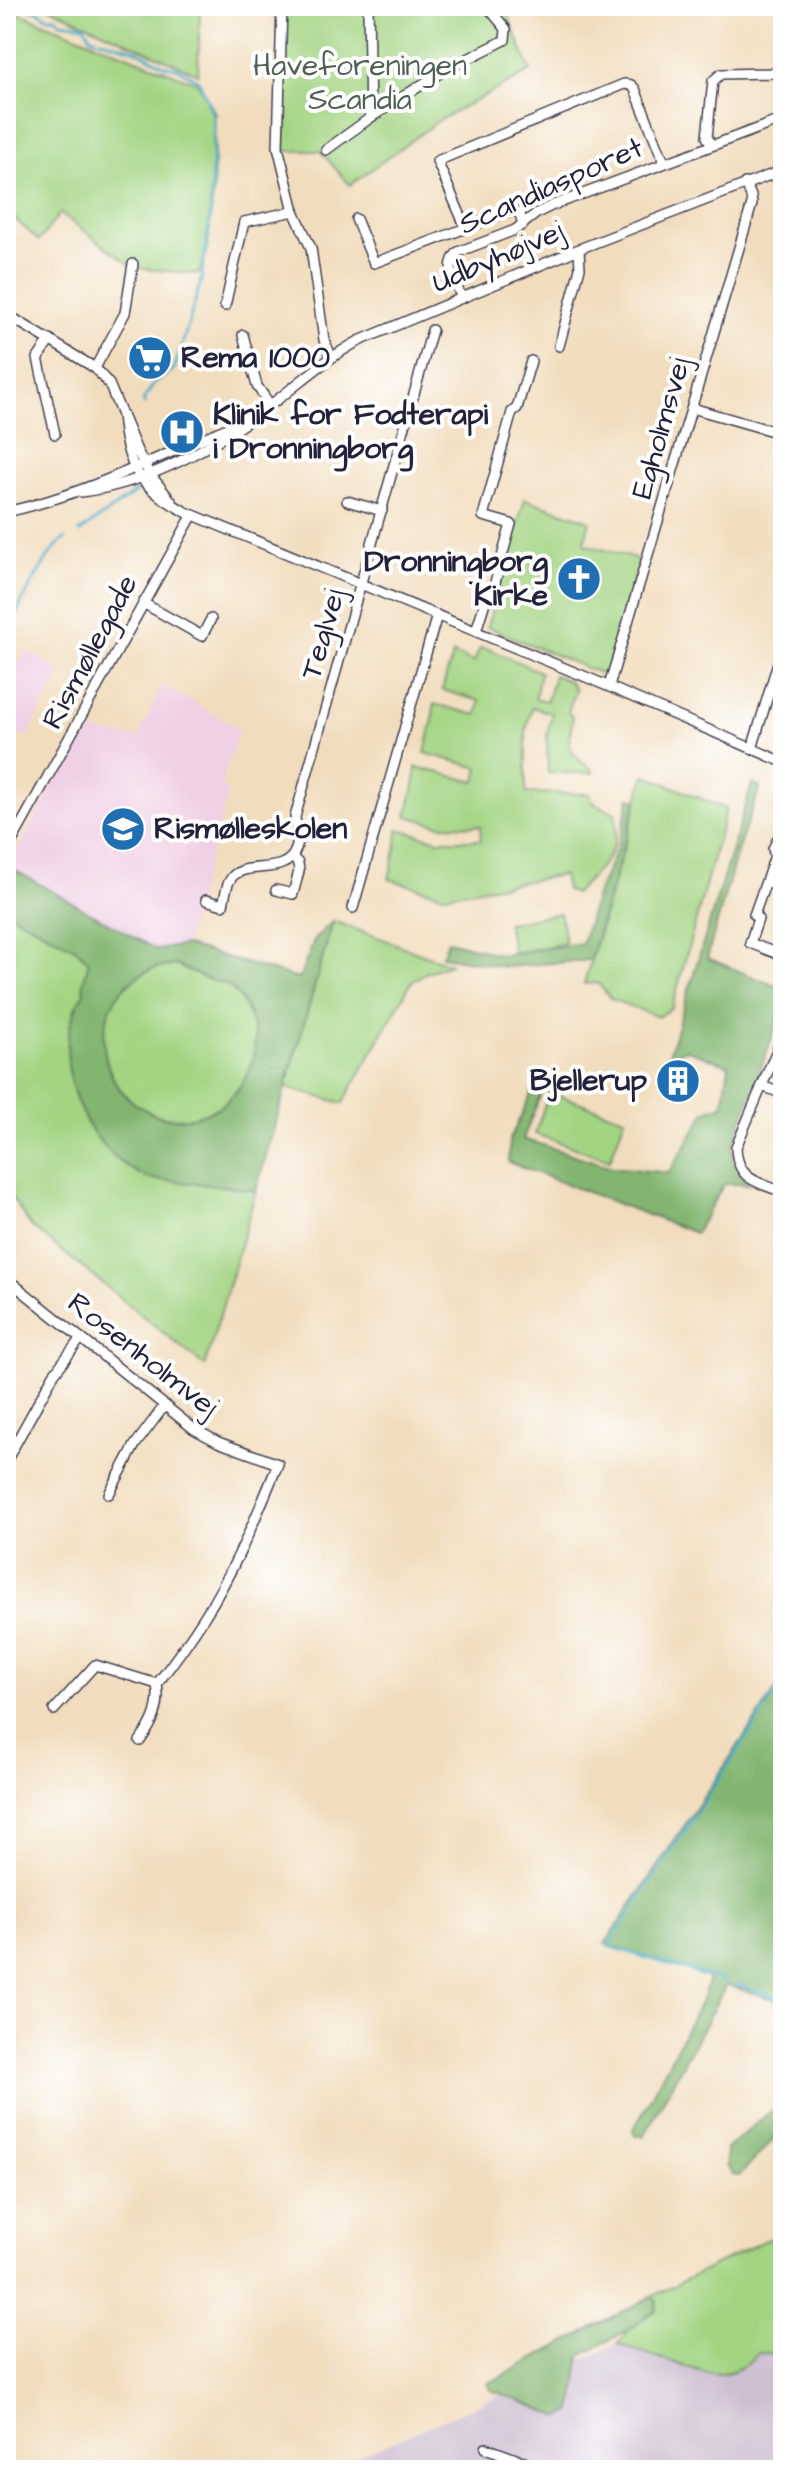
<svg xmlns="http://www.w3.org/2000/svg" width="789" height="2476" viewBox="0 0 789 2476" font-family="'Architects Daughter',sans-serif">
<style>
.built{fill:#f0d0e5}
.industrial{fill:#cebed2}
.green{fill:#a3d482;stroke:#627b5e;stroke-width:2}
.forest{fill:#82b670;stroke:#526c56;stroke-width:2;fill-rule:evenodd}
.lines{fill:none;stroke-linecap:round;stroke-linejoin:round}
.stream{stroke:#45aac5;stroke-width:3}
.minor-casing{stroke:#413e4e;stroke-width:12}
.minor{stroke:#fff;stroke-width:9}
.labels{text-anchor:middle;dominant-baseline:central;stroke-width:8;stroke-linejoin:round;paint-order:stroke}
.park-label{font-size:30px;fill:#4f6054;stroke:#fff}
.street-label{font-size:30px;fill:#22223b;stroke:#fff}
.poi-label{font-size:30px;font-weight:bold;fill:#22223b;stroke:#fff;text-anchor:start}
</style>
<rect width="100%" height="100%" fill="#fff"/>
<filter id="ink" filterUnits="userSpaceOnUse"><feTurbulence type="fractalNoise" baseFrequency=".0125" numOctaves="2"/><feDisplacementMap in="SourceGraphic" scale="16" xChannelSelector="R" yChannelSelector="G"/><feConvolveMatrix kernelMatrix="1 2 1 2 8 2 1 2 1" color-interpolation-filters="sRGB"/></filter>
<filter id="wash" filterUnits="userSpaceOnUse"><feTurbulence type="fractalNoise" baseFrequency=".006" numOctaves="4" result="noise"/><feDisplacementMap in="SourceGraphic" scale="32" xChannelSelector="R" yChannelSelector="G"/><feGaussianBlur stdDeviation="1.8" result="paint"/><feColorMatrix in="noise" values="0 0 0 0 0 0 0 0 0 0 0 0 0 0 0 0 0 1.4 0 .05"/><feComposite in="paint" operator="in"/></filter>
<g filter="url(#wash)">
<rect width="100%" height="100%" fill="#f1ddbd"/>
<g class="built">
<path d="M26,650l36,22 -35,64 -21,-1v-58z"/>
<path d="M162,685l77,43 -18,59 8,4 -45,154 -27,5 -149,-84 76,-136 54,8z"/>
</g>
<path class="industrial" d="M618,2344l90,30 23,-2 16,-6 11,-13h11l14,5v112h-463l49,-18z"/>
<g class="green">
<path d="M46,6h154l-2,68z"/>
<path d="M281,6h220l6,7 24,58 -93,50 -88,64 -30,-34h-36z"/>
<path d="M6,8l192,75 17,30 -2,81 -5,51 -9,29 -64,-6 -75,-55 -21,28 -33,-30z"/>
<path d="M525,499l65,22 -6,23 56,16 -34,116 -119,-49z"/>
<path d="M480,648l11,2 49,22 -5,27 12,2 7,-26 15,6 6,9 -7,22 5,6c-6,27 -6,36 19,51l1,4h-45l-1,-39 5,-21 -20,-6 -6,23v63l64,1 2,8 23,11c9,38 -17,57 -41,81l-8,-4 -3,-15 -119,20 -55,-16 8,-34 1,-16 41,11h42l-1,-14 -40,-1 -33,-9 8,-34 1,-15 60,15 3,-14 -54,-15 8,-34 1,-15 43,11 3,-14 -38,-11 11,-36 21,8z"/>
<path d="M645,775l81,34 -54,199 -14,9 -47,-18 -13,-16 -14,1z"/>
<path d="M6,912l71,37 12,13 -6,21 1,10 -9,15 -6,35 77,135c37,4 74,6 110,13l-51,175 -174,-140 -25,-37z"/>
<path d="M560,913l5,30 -52,10 -6,-30z"/>
<path d="M333,921l117,43 -25,9 -13,8 -69,122 -57,-15z"/>
<path d="M176,965c11,5 22,11 34,15 6,2 12,2 17,5 9,6 14,14 19,24 17,30 8,65 -16,89 -11,12 -27,17 -43,20 -14,2 -29,-1 -42,-8 -57,-30 -55,-117 7,-141 7,-3 16,-2 24,-4z"/>
<path d="M549,1092l76,26 -15,42 -75,-26z"/>
<path d="M781,2232l2,126 -14,-5h-11c-28,31 -51,21 -86,9 -18,-6 -36,-12 -54,-18l12,-15 26,-19 1,-9 -6,-4z"/>
</g>
<g class="forest">
<path d="M752,784l8,3 -22,62 -31,109 76,31v18l-51,141c2,17 5,25 18,36h-26l-29,49 -187,-71 2,-23 25,-53 7,5 -19,48 89,28 57,6 37,-62 17,-6 6,-40 -44,-16 -17,9z"/>
<path d="M630,798l7,2 -47,160 -84,7 -64,-11 6,-15 54,14 80,-12 13,-45 23,-52z"/>
<path d="M7,866l150,84 27,-5 115,34 16,-41 18,-17 -77,270c-28,-6 -56,-6 -84,-10 -8,-1 -17,-1 -25,-3 -5,-2 -11,-6 -16,-9 -55,-33 -84,-120 -47,-176l-1,-10 6,-21 -12,-13 -71,-37zM176,965c11,5 22,11 34,15 6,2 12,2 17,5 9,6 14,14 19,24 17,30 8,65 -16,89 -11,12 -27,17 -43,20 -14,2 -29,-1 -42,-8 -57,-30 -55,-117 7,-141 7,-3 16,-2 24,-4z"/>
<path d="M783,1679v323l-57,-17 -82,151h-9l-2,-5 70,-134 6,-19 -104,-34z"/>
<path d="M783,2101v28l-44,47 -6,-1 -7,-9v-17z"/>
<path d="M651,2297l6,4 -1,9 -26,19 -50,27 -5,43 -4,13 -10,5 -70,-27 -4,-6z"/>
</g>
<g class="lines">
<g class="stream">
<path d="M23,6l17,6 7,5h9l5,5 23,3 7,12 43,12 32,17 12,2 21,13 15,36 -4,103 -9,61 -24,81 -4,8 -19,14 -10,15v5"/>
<path d="M80,532l57,-41"/>
<path d="M6,652h2c0,-2 -1,-11 -1,-13 3,-19 43,-93 58,-100"/>
<path d="M724,1981l-116,-35 175,-264"/>
<path d="M737,1985l46,14"/>
</g>
</g>
</g>
<g filter="url(#ink)">
<g class="lines">
<g class="minor-casing">
<g id="minor">
<path d="M282,6l-4,141 16,64 17,37 13,92 7,16"/>
<path d="M368,6l2,112"/>
<path d="M712,145l-5,-8 6,-56 8,-7 57,-1"/>
<path d="M326,150l44,-32 70,-45 65,-33 1,-11 -19,-23"/>
<path d="M356,219l18,44 134,-51 7,-1 5,3 3,11"/>
<path d="M466,228l-29,-67 187,-77 7,1 4,4 29,73"/>
<path d="M462,298c-7,-16 -18,-31 -4,-46l57,-22 22,-17 14,-7 232,-87"/>
<path d="M225,306l19,-84 50,-11"/>
<path d="M6,314l89,54 14,16 28,67 12,22 23,29"/>
<path d="M243,335l14,51 13,19"/>
<path d="M50,340l-12,18 17,76"/>
<path d="M559,346l21,-78 -1,-19"/>
<path d="M95,368l30,-55 8,-49"/>
<path d="M692,408l91,26"/>
<path d="M122,414c4,54 18,73 64,98l405,167 192,83"/>
<path d="M81,492c67,-8 134,-46 188,-86 31,-23 56,-47 90,-65l220,-92 204,-79"/>
<path d="M347,501l35,10"/>
<path d="M6,512c79,-17 150,-55 224,-85"/>
<path d="M143,603l59,33 9,-17"/>
<path d="M476,631l9,-29 6,-5 20,-73 -28,-8 29,-104 5,-4 14,-47"/>
<path d="M609,686l143,-482 -1,-8 -6,-13"/>
<path d="M752,749l31,-103"/>
<path d="M783,828l-10,21 2,7 -21,59 4,4 -8,24 33,13"/>
<path d="M6,852l186,-336"/>
<path d="M766,882l17,7"/>
<path d="M276,890l17,4 6,-23 -1,-8 -6,-6"/>
<path d="M206,900l17,5c2,-8 3,-19 7,-25 12,-22 56,-1 66,-31 4,-10 0,-22 -1,-32l137,-487"/>
<path d="M353,908l84,-293"/>
<path d="M783,1036l-47,111c1,33 21,35 47,45"/>
<path d="M762,1086l21,8"/>
<path d="M6,1278l188,151 24,13 60,22c-22,53 -43,106 -75,155 -14,22 -30,44 -46,65 4,23 -4,39 -17,57"/>
<path d="M6,1461l48,-87 27,-36"/>
<path d="M109,1494l26,-49 30,-40"/>
<path d="M54,1710l41,-45 62,19"/>
<path d="M486,2448l60,22"/>
</g>
</g>
<use href="#minor" class="minor"/>
</g>
</g>
<defs>
<g id="supermarket-disc" transform="scale(2.3)"><circle r="9.5" fill="#1f6fb2" stroke="#fff"/><path d="M-6-5.5h2.5l.6 2H6L4.5 2H-2.5L-4.4-4H-6ZM-1.5 3.2a1.3 1.3 0 1 0 .1 0ZM3 3.2a1.3 1.3 0 1 0 .1 0Z" fill="#fff"/></g>
<g id="hospital-disc" transform="scale(2.3)"><circle r="9.5" fill="#1f6fb2" stroke="#fff"/><path d="M-5-5h3v3.5h4V-5h3V5h-3V1.5h-4V5h-3Z" fill="#fff"/></g>
<g id="church-disc" transform="scale(2.3)"><circle r="9.5" fill="#1f6fb2" stroke="#fff"/><path d="M-1.2-6h2.4v3.5h3.3v2.4h-3.3V6h-2.4V-.1h-3.3v-2.4h3.3Z" fill="#fff"/></g>
<g id="school-disc" transform="scale(2.3)"><circle r="9.5" fill="#1f6fb2" stroke="#fff"/><path d="M0-5L7-2L0 1L-7-2ZM-4 1L0 2.5L4 1V4Q0 6-4 4Z" fill="#fff"/></g>
<g id="building-disc" transform="scale(2.3)"><circle r="9.5" fill="#1f6fb2" stroke="#fff"/><path d="M-4-6H4V6H1V3H-1V6H-4ZM-2.5-4.3h1.7v1.8h-1.7ZM.8-4.3h1.7v1.8H.8ZM-2.5-1h1.7V.8h-1.7ZM.8-1h1.7V.8H.8Z" fill="#fff"/></g>
</defs>
<g fill-rule="evenodd">
<use href="#supermarket-disc" x="150" y="358"/>
<use href="#hospital-disc" x="182" y="432"/>
<use href="#church-disc" x="579" y="579"/>
<use href="#school-disc" x="123" y="829"/>
<use href="#building-disc" x="678" y="1081"/>
</g>
<g class="labels">
<g class="park-label">
<text x="360" y="66">Haveforeningen<tspan x="360" dy="34">Scandia</tspan></text>
</g>
<g class="street-label">
<text transform="translate(551 186) rotate(-24)">Scandiasporet</text>
<text transform="translate(498 257) rotate(-23)">Udbyhøjvej</text>
<text transform="translate(661 428) rotate(-74)">Egholmsvej</text>
<text transform="translate(323 634) rotate(-74)">Teglvej</text>
<text transform="translate(90 652) rotate(-62)">Rismøllegade</text>
<text transform="translate(143 1355) rotate(38)">Rosenholmvej</text>
</g>
<g class="poi-label">
<text x="181" y="358">Rema 1000</text>
<text x="213" y="415">Klinik for Fodterapi<tspan x="213" dy="34">i Dronningborg</tspan></text>
<text x="548" y="562" text-anchor="end">Dronningborg<tspan x="548" dy="34">Kirke</tspan></text>
<text x="154" y="829">Rismølleskolen</text>
<text x="647" y="1081" text-anchor="end">Bjellerup</text>
</g>
</g>
<rect width="789" height="2476" fill="none" stroke="#fff" stroke-width="32"/>
</svg>
